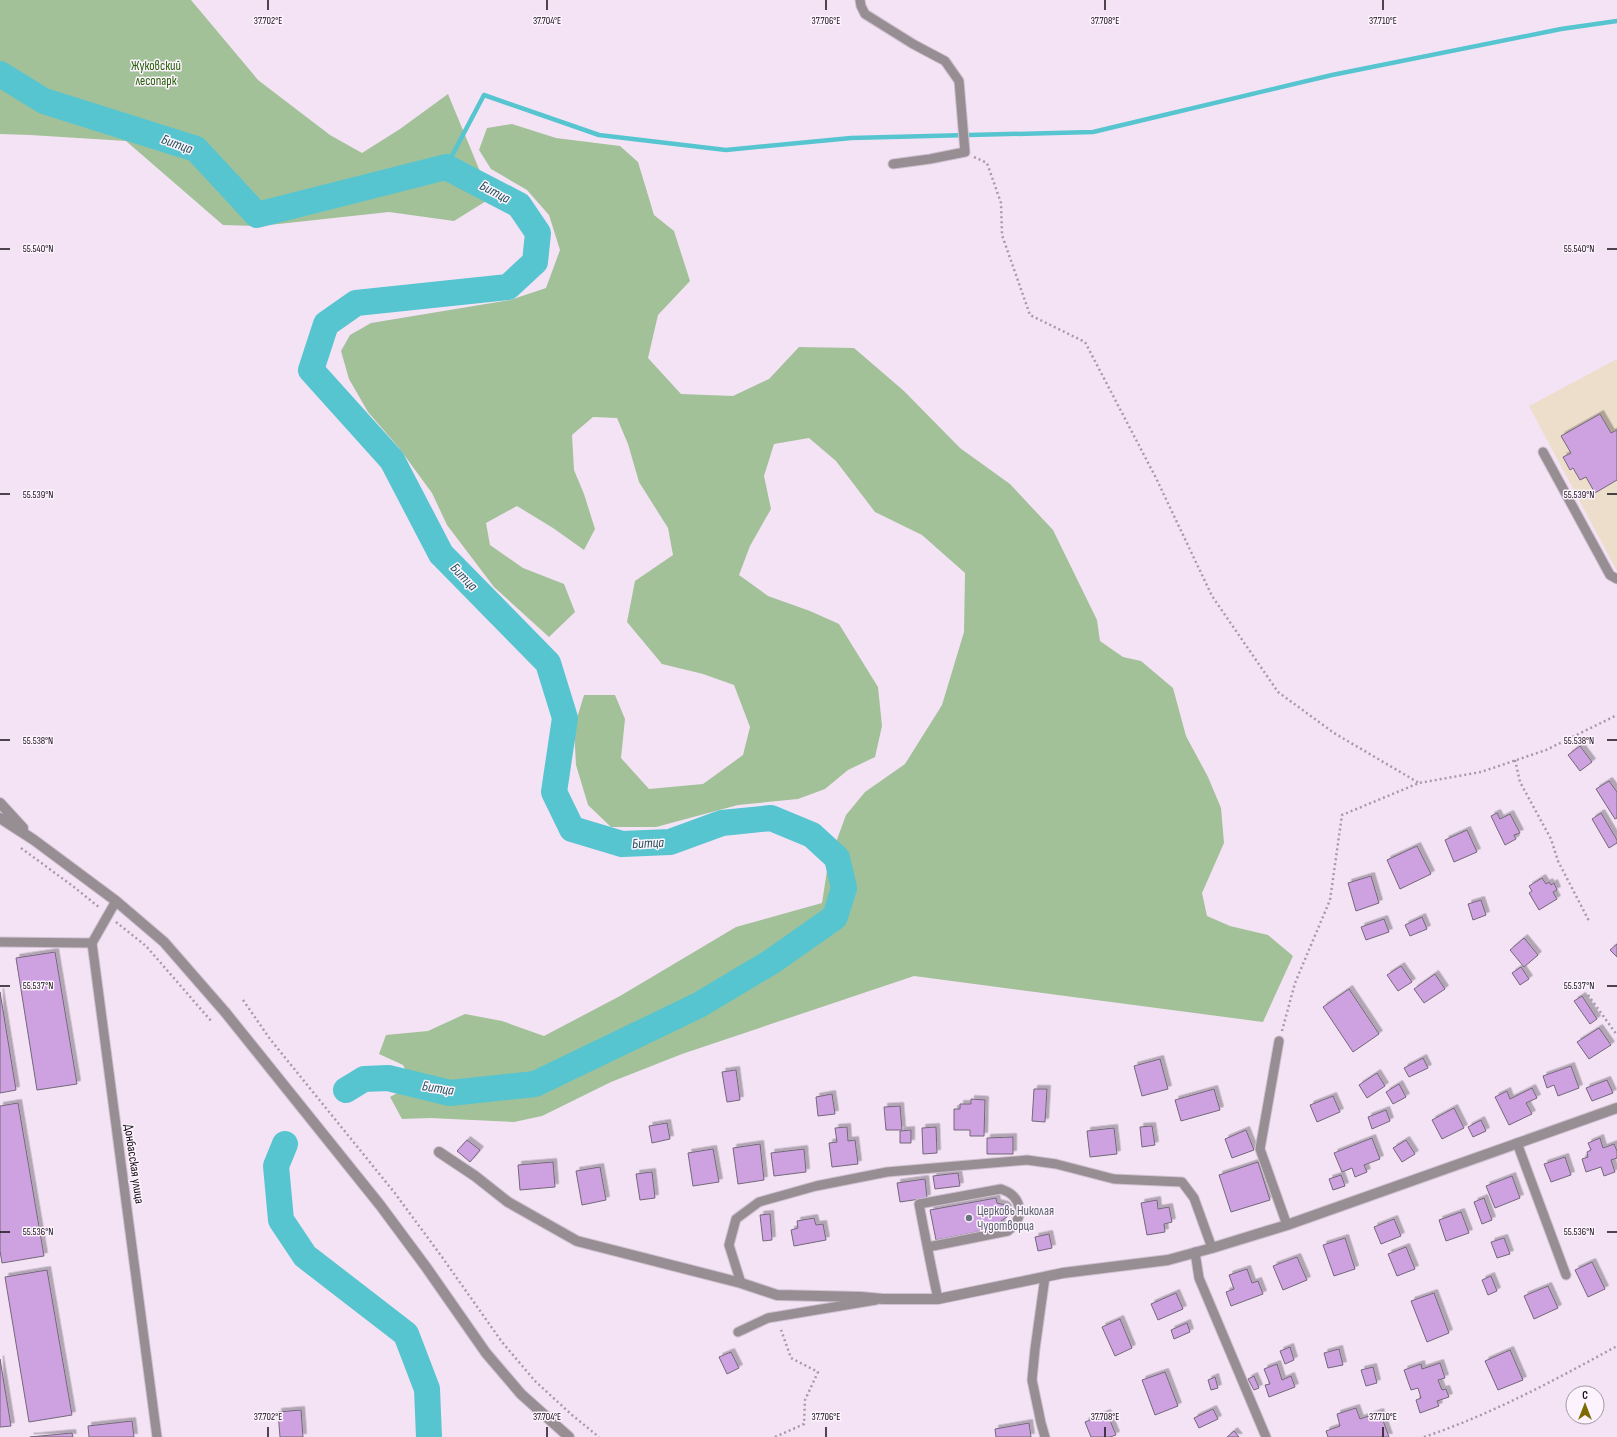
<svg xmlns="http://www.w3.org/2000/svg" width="1617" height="1437" viewBox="0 0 1617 1437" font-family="'Sofia Sans Condensed',sans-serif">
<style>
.education{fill:#edddcb}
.green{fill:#a2c199}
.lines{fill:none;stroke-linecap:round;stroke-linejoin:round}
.stream{stroke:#56c5d0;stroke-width:4.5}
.river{stroke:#56c5d0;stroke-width:26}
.building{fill:#cea1e1;stroke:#736879;filter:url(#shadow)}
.service-casing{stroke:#d0c1d1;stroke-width:11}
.minor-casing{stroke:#d0c1d1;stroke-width:12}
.tertiary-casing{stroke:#d0c1d1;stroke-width:12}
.path{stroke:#a79aa8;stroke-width:2.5;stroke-dasharray:2 3;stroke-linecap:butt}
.service{stroke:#978e93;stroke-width:9}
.minor{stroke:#978e93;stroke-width:10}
.tertiary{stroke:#978e93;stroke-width:10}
.ticks{fill:none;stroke:#161016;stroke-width:1.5}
.worship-dot{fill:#6b7280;stroke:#fdf3fe;stroke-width:1.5}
.labels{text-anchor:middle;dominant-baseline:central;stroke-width:3;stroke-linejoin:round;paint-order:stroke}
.park-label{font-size:13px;fill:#266208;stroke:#fdf3fe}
.street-label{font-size:13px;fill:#161016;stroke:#fdf3fe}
.worship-label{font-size:13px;fill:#5b616d;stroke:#fdf3fe;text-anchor:start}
.water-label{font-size:14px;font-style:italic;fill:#225357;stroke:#fdf3fe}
.ticks-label{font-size:10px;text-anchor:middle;fill:#161016;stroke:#fdf3fe;stroke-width:3;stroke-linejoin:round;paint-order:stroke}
</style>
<defs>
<filter id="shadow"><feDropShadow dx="3.5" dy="-3.5" stdDeviation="0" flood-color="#0004"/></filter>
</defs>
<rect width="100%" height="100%" fill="#f4e3f5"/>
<path class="education" d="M1617,359v212l-88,-165z"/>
<g class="green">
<path d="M0,0h191l67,80 72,55 32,18 38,-24 48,-35 43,104 -37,23 -65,-9 -129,14 -37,-1 -97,-84 -96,-6 -30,-1z"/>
<path d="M512,124l44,14 64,8 18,16 16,53 20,16 16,50 -32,34 -10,43 33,36 52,2 36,-17 30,-32 55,1 50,43 56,57 50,36 43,46 44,90 3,21 23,16 18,4 32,27 13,48 22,41 13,31 3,35 -22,50 5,23 23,10 38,9 25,21 -30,66 -349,-46 -232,78 -71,28 -69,34 -28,6 -84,-4 -28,1 -12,-22 23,-13 -10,-19 -24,-11 7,-19 42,-4 37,-17 37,7 42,15 76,-40 116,-69 86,-24 6,-39 18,-49 19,-23 40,-28 37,-59 22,-73 1,-59 -43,-38 -47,-23 -39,-51 -27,-23 -35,6 -10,32 7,33 -21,37 -11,29 29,21 42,15 29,13 39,63 4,39 -7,31 -27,13 -23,19 -27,10 -60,6 -82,22h-45l-23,-22 -12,-40 -2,-37 10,-33h31l10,24 -4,39 28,31 54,-5 40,-29 7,-28 -16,-42 -31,-11 -41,-10 -35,-42 8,-41 38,-26 -5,-27 -29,-46 -11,-38 -11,-26 -24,-1 -21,18 2,35 10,24 11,35 -11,21 -31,-22 -36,-22 -31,17 4,22 33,23 41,16 11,28 -26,25 -55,-50 -47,-62 -15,-32 -33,-45 -31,-36 -19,-33 -8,-28 9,-16 21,-12 139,-23 36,-12 14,-38 -11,-35 -22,-25 -36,-21 -12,-19 8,-22z"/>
</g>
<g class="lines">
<path class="stream" d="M446,167l38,-72 115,40 127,15 125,-12 242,-6 239,-57 229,-46 56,-8"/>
<g class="river">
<path d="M0,74l44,27 152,48 61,66 189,-48 73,38 19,28 -3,29 -27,25 -152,16 -30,21 -15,46 81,90 49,94 107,109 17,55 -11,74 18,37 50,15 48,-2 52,-19 49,-5 41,17 25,23 7,30 -9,29 -64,45 -72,43 -164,79 -85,9 -62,-15 -24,1 -18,11"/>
<path d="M285,1144l-9,22 5,54 24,36 101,78 21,55 2,48"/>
</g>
</g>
<g class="building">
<path d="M1600,414l11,19 6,-3v50l-22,13 -9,-16 -6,3 -7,-12 -3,2 -7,-13 8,-4 -10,-17z"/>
<path d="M1580,746l12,16 -12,9 -12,-16z"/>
<path d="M1609,781l8,11v26l-2,1 -19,-30z"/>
<path d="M1497,813l3,6 10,-5 10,19 -6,2 2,4 -11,6 -14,-29z"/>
<path d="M1601,813l16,27v3l-8,5 -17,-29z"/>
<path d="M1467,830l10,22 -23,10 -9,-22z"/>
<path d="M1417,846l14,28 -31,15 -13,-29z"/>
<path d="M1371,876l8,27 -23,8 -8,-28z"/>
<path d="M1542,878l4,6 3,-2 2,3 3,-2 3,7 -4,2 4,7 -18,11 -10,-17 3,-2 -3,-5z"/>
<path d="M1481,900l5,15 -13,5 -5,-16z"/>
<path d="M1422,917l5,12 -17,7 -5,-11z"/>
<path d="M1384,919l5,13 -23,8 -5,-13z"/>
<path d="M1524,938l14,17 -14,12 -14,-17z"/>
<path d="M1617,944v13l-7,-7z"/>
<path d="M55,952l22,132 -40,6 -21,-132z"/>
<path d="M1401,966l11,16 -14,9 -11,-16z"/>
<path d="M1521,967l8,12 -9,6 -8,-12z"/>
<path d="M1435,974l10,15 -21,14 -10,-14z"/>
<path d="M1349,989l30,45 -26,18 -30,-45z"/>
<path d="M0,992l16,98 -16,3z"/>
<path d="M1582,996l15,23 -7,5 -16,-23z"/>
<path d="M1599,1028l12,17 -22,14 -12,-17z"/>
<path d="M1423,1058l5,10 -19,9 -5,-9z"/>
<path d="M1160,1059l8,30 -26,7 -8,-30z"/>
<path d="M1571,1066l8,22 -21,8 -4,-11 -7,3 -4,-12z"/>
<path d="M736,1070l4,30 -13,2 -5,-30z"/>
<path d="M1377,1073l8,13 -18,12 -8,-13z"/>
<path d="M1607,1080l6,13 -21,8 -6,-13z"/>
<path d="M1399,1084l7,13 -13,7 -7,-12z"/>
<path d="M1532,1088l5,10 -11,5 6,11 -23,11 -14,-28 12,-6 3,8z"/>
<path d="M1034,1089h13l-2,33 -13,-1z"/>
<path d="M1214,1089l6,21 -39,11 -6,-21z"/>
<path d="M832,1094l3,20 -17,2 -2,-19z"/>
<path d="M1333,1096l7,16 -23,10 -7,-17z"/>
<path d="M971,1099l14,1 -1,36h-14v-6h-16v-21h6v-5h11z"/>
<path d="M18,1103l26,153 -42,7 -2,-12v-145z"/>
<path d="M900,1106l2,24h-16l-2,-23z"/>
<path d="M1454,1108l10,20 -22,11 -10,-19z"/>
<path d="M1386,1110l4,11 -18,8 -4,-12z"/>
<path d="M1481,1120l5,11 -13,6 -5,-10z"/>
<path d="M667,1123l3,16 -18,4 -3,-17z"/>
<path d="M1152,1126l3,19 -13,2 -2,-20z"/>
<path d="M847,1127l1,14 7,-1 3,24 -26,3 -3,-24 8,-1 -2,-14z"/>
<path d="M936,1127l1,26 -14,1 -1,-26z"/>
<path d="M1114,1128l3,26 -27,3 -3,-26z"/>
<path d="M911,1130v13h-11v-12z"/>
<path d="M1246,1130l8,20 -22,8 -7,-19z"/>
<path d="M1013,1137v17h-26v-16z"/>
<path d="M1372,1138l8,21 -16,6 3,7 -12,5 -3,-9 -10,4 -8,-19z"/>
<path d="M1600,1138l3,10 11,-4 3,7v7l-6,2 4,12 -11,4 -3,-9 -15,5 -4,-13 6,-2 -1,-5 4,-2 -3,-7z"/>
<path d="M467,1140l13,10 -10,12 -13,-11z"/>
<path d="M1406,1140l9,14 -13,8 -9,-14z"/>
<path d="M760,1144l4,36 -26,4 -5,-36z"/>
<path d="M713,1149l6,33 -26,4 -5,-33z"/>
<path d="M804,1149l2,23 -32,4 -3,-23z"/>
<path d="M1565,1157l6,18 -20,7 -7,-18z"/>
<path d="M553,1162l2,25 -35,3 -2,-25z"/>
<path d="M1258,1162l12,38 -39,12 -12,-37z"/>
<path d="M600,1167l6,33 -24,5 -6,-34z"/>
<path d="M652,1172l3,26 -15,2 -4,-26z"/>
<path d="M958,1173l2,13 -25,3 -2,-13z"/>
<path d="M1341,1175l4,11 -12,4 -4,-11z"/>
<path d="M1512,1176l8,22 -25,10 -9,-22z"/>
<path d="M925,1179l2,19 -27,4 -3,-19z"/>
<path d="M996,1198l1,5 8,2 3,3 -1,9 -6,4 1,6 -66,13 -6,-30z"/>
<path d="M1484,1198l8,22 -10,4 -8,-22z"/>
<path d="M1157,1200l1,9 11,-2 3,15 -8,2 1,8 -18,3 -6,-32z"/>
<path d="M1461,1212l8,21 -23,8 -7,-21z"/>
<path d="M770,1214l2,26 -9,1 -3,-26z"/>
<path d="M814,1218l2,7 7,-1 3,16 -32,6 -3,-16 7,-2 -1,-7z"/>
<path d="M1394,1219l7,17 -20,8 -7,-17z"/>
<path d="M1049,1234l3,14 -14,3 -3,-14z"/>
<path d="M1345,1238l10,31 -21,7 -11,-31z"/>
<path d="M1504,1238l6,16 -13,4 -6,-16z"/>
<path d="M1406,1247l9,22 -18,7 -9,-22z"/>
<path d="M1297,1257l10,23 -24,10 -10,-24z"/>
<path d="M1592,1262l13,27 -17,8 -13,-27z"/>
<path d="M1247,1269l5,14 6,-2 5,13 -32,12 -5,-14 8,-3 -5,-14z"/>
<path d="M47,1270l25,145 -43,7 -24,-145z"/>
<path d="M1491,1276l6,15 -9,4 -6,-15z"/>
<path d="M1548,1286l10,22 -24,11 -10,-23z"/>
<path d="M1176,1293l7,16 -25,11 -7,-16z"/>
<path d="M1434,1293l15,40 -22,9 -16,-41z"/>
<path d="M1120,1319l12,29 -17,8 -13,-29z"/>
<path d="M1187,1323l3,9 -16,7 -3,-9z"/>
<path d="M1290,1347l4,13 -9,4 -5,-13z"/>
<path d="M1339,1349l4,16 -15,3 -4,-15z"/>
<path d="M1510,1350l13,30 -25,10 -13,-29z"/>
<path d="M731,1352l8,16 -12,6 -8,-17z"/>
<path d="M0,1359l11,67 -11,1z"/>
<path d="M1440,1363l5,15 -7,2 4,10 4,-1 3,8 -12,4 2,5 -19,7 -4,-13 5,-2 -3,-10 -7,2 -7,-20 17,-6 1,5z"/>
<path d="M1277,1364l5,16 9,-4 4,11 -26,10 -4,-12 5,-1 -6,-15z"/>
<path d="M1373,1367l4,16 -11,3 -5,-16z"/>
<path d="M1165,1372l13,34 -23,9 -13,-35z"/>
<path d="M1254,1376l5,12 -5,2 -6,-11z"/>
<path d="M1215,1377l3,11 -7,2 -3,-10z"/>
<path d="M1356,1408l4,11 20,-7 9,25h-61l-2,-6 14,-5 -3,-12z"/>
<path d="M1213,1409l5,10 -19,9 -5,-10z"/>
<path d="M301,1410l2,27h-23l-2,-25z"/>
<path d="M1107,1413l9,22 -6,2h-19l-6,-15z"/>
<path d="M132,1421l2,16h-45l-1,-11z"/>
<path d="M1029,1423l2,14h-35l-1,-8z"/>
<path d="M1234,1431l5,6h-12z"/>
<path d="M72,1433l1,4h-43z"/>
</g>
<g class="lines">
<g class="service-casing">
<g id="service">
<path d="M860,0l1,6 4,8 48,30 32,17 14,20 6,71 -35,7 -37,5"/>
<path d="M1543,452l67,123 7,4"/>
<path d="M116,901l-24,42 65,494"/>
<path d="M0,942l92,1"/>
<path d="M1279,1041l-19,108 27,76"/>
<path d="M1517,1143l49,132"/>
<path d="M928,1247l80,-16c18,-14 14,-35 -7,-42l-82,15c6,31 12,63 19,95"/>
<path d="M1195,1252l4,26 67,159"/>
<path d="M741,1283l-12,-38 7,-26 23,-17 57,-16 71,-14 140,-12 29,4 58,15 68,3 12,16 18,50"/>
<path d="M738,1332l30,-14 108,-18"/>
<path d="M1045,1437l-4,-14 -9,-43 3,-31 10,-72"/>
</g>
</g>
<g class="minor-casing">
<path id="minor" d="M439,1152l36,24 33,26 69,39 164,42 36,12 84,2 22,2h55l125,-26 105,-13 44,-12 75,-23 330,-117"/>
</g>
<g class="tertiary-casing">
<g id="tertiary">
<path d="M0,803l23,25"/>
<path d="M0,818l34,22 82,61 48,41 61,70 155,193 46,62 60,86 35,41 48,43"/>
</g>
</g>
<g class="path">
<path d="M974,157l13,6 14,40 1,32 28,80 55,27 71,136 56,118 66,96 56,41 85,50"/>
<path d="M1515,760l5,22 31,57 7,22 31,60"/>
<path d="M21,848l53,39 26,21"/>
<path d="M116,922l30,24 66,76"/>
<path d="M1588,995l29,40"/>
<path d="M243,1000l27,39 124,153 48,65 60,85 33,39 37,34 27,22"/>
<path d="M1282,1031l13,-48 35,-83 12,-85 77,-32 62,-11 65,-22 71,-35"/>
<path d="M775,1437l29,-13 1,-24 13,-28 -27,-14 -11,-31"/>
<path d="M1424,1437c68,-23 131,-57 193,-91"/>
</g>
<use href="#service" class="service"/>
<use href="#minor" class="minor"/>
<use href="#tertiary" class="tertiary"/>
</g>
<path class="ticks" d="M268,0v10M547,0v10M826,0v10M1105,0v10M1383,0v10M0,249h10M1607,249h10M0,494h10M1607,494h10M0,740h10M1607,740h10M0,986h10M1607,986h10M0,1232h10M1607,1232h10M268,1427v10M547,1427v10M826,1427v10M1105,1427v10M1383,1427v10"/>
<circle class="worship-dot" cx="969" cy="1218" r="4"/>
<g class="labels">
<g class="park-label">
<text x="156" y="66">Жуковский<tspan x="156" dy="15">лесопарк</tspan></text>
</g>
<g class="street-label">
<text transform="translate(134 1164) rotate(82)">Донбасская улица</text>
</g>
<g class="worship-label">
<text x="977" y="1211">Церковь Николая<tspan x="977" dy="15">Чудотворца</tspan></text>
</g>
<g class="water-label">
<text transform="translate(177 144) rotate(20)">Битца</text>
<text transform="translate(495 192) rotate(28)">Битца</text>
<text transform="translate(464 577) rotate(46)">Битца</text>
<text transform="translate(648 843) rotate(-3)">Битца</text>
<text transform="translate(438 1088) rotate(9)">Битца</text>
</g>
</g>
<g class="ticks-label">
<text x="268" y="24">37.702°E</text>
<text x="547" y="24">37.704°E</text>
<text x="826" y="24">37.706°E</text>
<text x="1105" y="24">37.708°E</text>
<text x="1383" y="24">37.710°E</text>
<text x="38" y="252">55.540°N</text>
<text x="1579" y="252">55.540°N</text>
<text x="38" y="498">55.539°N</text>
<text x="1579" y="498">55.539°N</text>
<text x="38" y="744">55.538°N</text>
<text x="1579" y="744">55.538°N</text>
<text x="38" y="989">55.537°N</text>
<text x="1579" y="989">55.537°N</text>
<text x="38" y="1235">55.536°N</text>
<text x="1579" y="1235">55.536°N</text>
<text x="268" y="1420">37.702°E</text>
<text x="547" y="1420">37.704°E</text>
<text x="826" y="1420">37.706°E</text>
<text x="1105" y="1420">37.708°E</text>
<text x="1383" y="1420">37.710°E</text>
</g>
<g transform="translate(1585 1405)"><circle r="19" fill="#fdf3fe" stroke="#a198a1"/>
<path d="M0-3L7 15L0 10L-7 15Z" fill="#7c6a02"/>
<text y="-6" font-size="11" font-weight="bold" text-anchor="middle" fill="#161016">С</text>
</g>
</svg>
